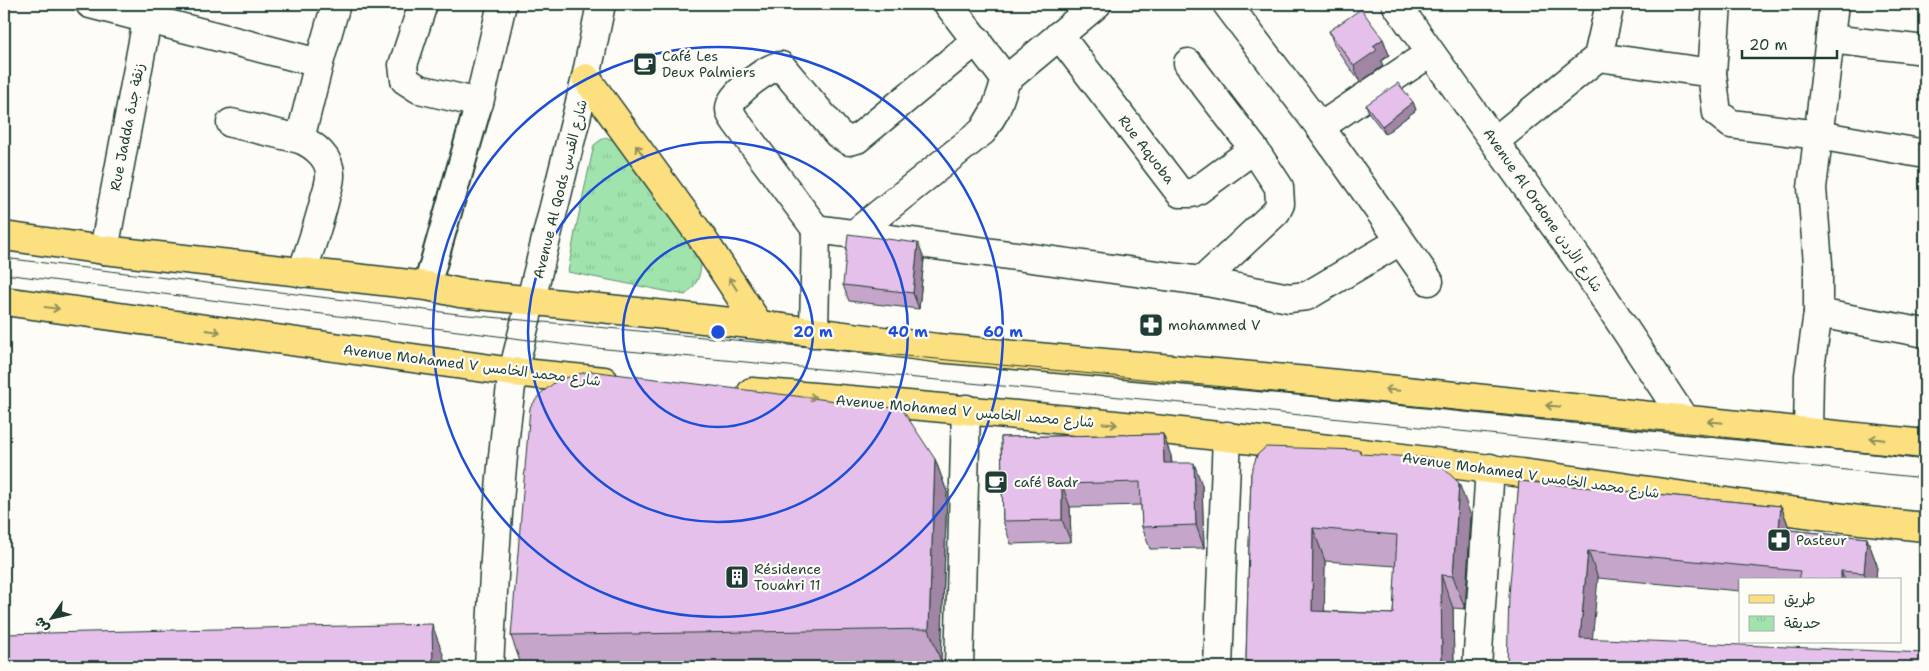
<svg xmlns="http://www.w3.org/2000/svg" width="1929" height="671" viewBox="0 0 1929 671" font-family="'Shantell Sans','Playpen Sans Arabic',sans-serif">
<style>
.park{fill:url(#park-tufts);stroke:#609070}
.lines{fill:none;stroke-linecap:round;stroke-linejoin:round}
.pedestrian-casing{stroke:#1f3d34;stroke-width:30}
.minor-casing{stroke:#1f3d34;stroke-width:31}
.tertiary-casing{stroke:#1f3d34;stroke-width:31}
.primary-casing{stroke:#1f3d34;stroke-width:31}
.pedestrian{stroke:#fdfcf7;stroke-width:26}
.minor{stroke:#fdfcf7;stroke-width:28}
.tertiary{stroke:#fdfcf7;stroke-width:28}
.primary{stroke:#fce080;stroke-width:28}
.tram{stroke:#1f3d34;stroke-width:1}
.wall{fill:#c5a5c9;stroke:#1f3d34;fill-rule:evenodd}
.shaded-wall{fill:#a086a4;stroke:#1f3d34}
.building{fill:#e5c0ea;stroke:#1f3d34;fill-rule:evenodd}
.oneway{stroke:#8e8e5a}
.ring{fill:none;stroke:#1d4ed8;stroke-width:2.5}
.labels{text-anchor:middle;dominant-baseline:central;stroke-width:4.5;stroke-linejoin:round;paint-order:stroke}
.poi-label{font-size:14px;fill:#1f3d34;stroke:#fdfcf7;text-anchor:start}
.street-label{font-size:14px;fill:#1f3d34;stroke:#fdfcf7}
.centre{fill:#1d4ed8;stroke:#fdfcf7;stroke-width:2.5}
.ring-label{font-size:15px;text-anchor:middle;font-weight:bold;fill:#1d4ed8;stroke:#fdfcf7;stroke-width:4.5;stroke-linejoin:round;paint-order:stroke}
</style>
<defs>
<pattern id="park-tufts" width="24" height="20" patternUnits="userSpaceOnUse" patternTransform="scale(1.25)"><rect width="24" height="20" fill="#a0e3ad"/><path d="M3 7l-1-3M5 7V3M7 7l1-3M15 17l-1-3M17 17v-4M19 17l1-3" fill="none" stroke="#89c495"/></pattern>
</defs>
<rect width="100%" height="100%" fill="#fdfcf7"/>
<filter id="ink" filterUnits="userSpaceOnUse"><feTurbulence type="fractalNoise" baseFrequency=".02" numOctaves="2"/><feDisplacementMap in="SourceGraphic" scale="10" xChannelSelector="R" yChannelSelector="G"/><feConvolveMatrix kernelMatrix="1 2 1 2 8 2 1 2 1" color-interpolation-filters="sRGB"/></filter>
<g filter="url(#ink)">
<path class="park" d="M605,137l11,4 84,116c3,16 -3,28 -15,38l-117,-23 7,-40 19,-87z"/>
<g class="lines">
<g class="pedestrian-casing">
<path id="pedestrian" d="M427,286l52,-183"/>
</g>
<g class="minor-casing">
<g id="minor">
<path d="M90,4l229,59 17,-59"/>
<path d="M423,4l-20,61 2,15 14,9 60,14 23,-99"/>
<path d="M948,4l58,76"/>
<path d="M1227,4l93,123 110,-74"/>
<path d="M1396,4l190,266 98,149"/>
<path id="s1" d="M1059,35l121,158h12l6,-3 56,-41"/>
<path d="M1830,39l95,11"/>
<path d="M1598,57l114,16 5,40 14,11 87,11 107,19"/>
<path d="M1188,63l66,86 25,38 1,17 -4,8 -74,69"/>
<path d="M1712,73l5,-69"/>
<path d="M231,123l69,16"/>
<path d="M1320,127l109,154"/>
<path d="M1495,141l103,-84 12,-53"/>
<path d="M816,229l-80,-107c-4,-6 -8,-11 -5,-18 3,-11 39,-39 50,-38l57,68 11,7 8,-2 120,-99"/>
<path d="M853,235l130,-104 13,-22 10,-29 91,-76"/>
<path d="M104,250l46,-246"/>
<path d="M302,273c8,-25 17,-49 23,-75 2,-7 5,-15 5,-22 1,-18 -16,-31 -30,-37l19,-76"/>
<path d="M1818,313l107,20"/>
<path d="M814,333l2,-104 386,52 87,17 18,-2 93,-55"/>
<path d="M1808,432l1,-57 9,-62v-49l-6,-76 22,-184"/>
<path d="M489,667c5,-98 10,-197 24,-295"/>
<path d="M959,667l7,-258"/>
<path d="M1218,667l9,-231"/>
<path d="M1477,667l13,-199"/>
</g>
</g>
<g class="tertiary-casing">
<path id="tertiary" d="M513,372l73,-294 15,-74"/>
</g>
<g class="primary-casing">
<g id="primary">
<path d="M586,78l112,154 61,93"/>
<path d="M4,236l100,14 323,36 33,7 299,32 178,23 371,33 617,63"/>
<path d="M4,301l509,71 91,9"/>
<path d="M752,392c247,19 492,45 738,77 145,18 290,44 435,58"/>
</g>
</g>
<use href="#pedestrian" class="pedestrian"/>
<use href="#minor" class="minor"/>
<use href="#tertiary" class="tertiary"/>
<use href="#primary" class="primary"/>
<g class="tram">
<path d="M4,258l454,56 564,53 675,67 228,26"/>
<path d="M4,274l581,73 567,53 773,78"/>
</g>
</g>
<g class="wall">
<path d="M1329,31l54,8 6,16 -8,6 2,5 -23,16 -25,-35z"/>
<path d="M1413,102l3,8 -31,24 -16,-21 -3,-8z"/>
<path d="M924,259l-5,50 -70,-8 -6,-16z"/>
<path d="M1163,434l8,22 1,7 30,22 2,63 -54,1 -8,-22 -1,-22 -71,2 1,35 -60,2 -8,-23 -2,-84z"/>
<path d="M1360,450l1,4 110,62 -6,93 -12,-1 1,59h-205l-3,-8 5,-186zM1325,561l71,5 -3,48 -69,-3z"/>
<path d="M935,459l12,33 -6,170 -342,5h-77l-11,-31z"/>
<path d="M1519,481l262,25 9,24 77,8 10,27 -1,15h-136v11l-142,-13 -91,89z"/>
</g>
<g class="shaded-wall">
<path d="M1383,39l6,16 -8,6 2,5 -23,16 -6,-16 19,-20z"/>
<path d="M1413,102l3,8 -31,24 -3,-8z"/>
<path d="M918,243l6,16 -5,50 -6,-16z"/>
<path d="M1163,434l8,22 1,29 -8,-22z"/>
<path d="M935,459l12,33 -6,170 -12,-33z"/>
<path d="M1194,463l8,22 2,63 -8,-23z"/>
<path d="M1459,483l12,33 -6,93 -12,-33z"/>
<path d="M1062,484l8,23 1,35 -9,-22z"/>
<path d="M1781,506l10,27 -12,-4z"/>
<path d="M1313,528l12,33 -1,83 -12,-33z"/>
<path d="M1867,538l10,27 -1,15h-9l-3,-7z"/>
<path d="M1588,551l10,27 -8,87 -10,-27z"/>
<path d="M1841,571l4,9h-4z"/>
<path d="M1441,575l12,33 1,59h-12z"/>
<path d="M432,624l12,33v10h-11z"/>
</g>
<g class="building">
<path d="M1361,9l22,30 -10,7 4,4 -23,16 -25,-35z"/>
<path d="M1398,83l15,19 -31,24 -16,-21z"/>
<path d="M848,234l70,9 -5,50 -70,-8z"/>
<path d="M590,371l312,38 33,50 -6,170 -418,7 19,-228 10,-14 18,-14z"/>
<path d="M1163,434l1,29h30l2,62 -54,2 -2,-45 -78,2v36l-59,1 -2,-84z"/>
<path d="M1266,447l94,3v4l73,4 26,25 -6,93 -12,-1 1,92h-189l-7,-8 5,-186 6,-18zM1313,528l84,7 -4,79 -81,-3z"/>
<path d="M1519,481l262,25 -2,23 88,9 -3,35 -23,-2v9h-42l1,-9 -212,-20 -8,87 345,15v14h-418l2,-72z"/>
<path d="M432,624l1,43h-429v-33z"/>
</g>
<defs><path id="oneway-shaft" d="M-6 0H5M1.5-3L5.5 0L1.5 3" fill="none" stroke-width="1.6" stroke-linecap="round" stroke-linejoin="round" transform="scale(1.25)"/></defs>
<g class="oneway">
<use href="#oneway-shaft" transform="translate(640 151) rotate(-126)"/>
<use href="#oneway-shaft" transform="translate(733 284) rotate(-123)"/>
<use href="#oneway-shaft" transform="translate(52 308) rotate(8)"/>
<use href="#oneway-shaft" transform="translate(213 331) rotate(8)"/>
<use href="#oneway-shaft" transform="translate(1392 390) rotate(-174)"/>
<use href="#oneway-shaft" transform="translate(809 397) rotate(4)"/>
<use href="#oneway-shaft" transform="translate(1553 406) rotate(-174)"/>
<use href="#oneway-shaft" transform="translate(1715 422) rotate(-174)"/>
<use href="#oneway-shaft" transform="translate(1110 424) rotate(6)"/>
<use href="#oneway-shaft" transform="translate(1877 439) rotate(-174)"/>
</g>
</g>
<g class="ring">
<circle cx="718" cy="332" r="95"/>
<circle cx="718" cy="332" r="190"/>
<circle cx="718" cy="332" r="285"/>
</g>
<defs>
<g id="cafe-square" transform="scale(1.25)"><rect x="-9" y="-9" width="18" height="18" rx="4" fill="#1f3d34" stroke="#fdfcf7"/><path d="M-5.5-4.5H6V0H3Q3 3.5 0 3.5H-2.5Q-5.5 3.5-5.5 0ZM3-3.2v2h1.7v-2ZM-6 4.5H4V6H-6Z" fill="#fff"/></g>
<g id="pharmacy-square" transform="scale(1.25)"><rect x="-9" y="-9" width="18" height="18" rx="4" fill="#1f3d34" stroke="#fdfcf7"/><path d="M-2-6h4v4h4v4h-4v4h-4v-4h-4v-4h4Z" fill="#fff"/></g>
<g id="building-square" transform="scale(1.25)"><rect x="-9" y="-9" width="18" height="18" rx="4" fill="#1f3d34" stroke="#fdfcf7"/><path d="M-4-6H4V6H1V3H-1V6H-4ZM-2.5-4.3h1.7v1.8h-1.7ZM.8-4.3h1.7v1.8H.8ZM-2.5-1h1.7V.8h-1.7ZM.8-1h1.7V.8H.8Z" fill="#fff"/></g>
</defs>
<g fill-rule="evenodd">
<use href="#cafe-square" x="645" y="64"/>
<use href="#pharmacy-square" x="1151" y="325"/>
<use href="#cafe-square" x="996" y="482"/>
<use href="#pharmacy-square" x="1779" y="540"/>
<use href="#building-square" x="737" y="577"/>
</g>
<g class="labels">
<g class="poi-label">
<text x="662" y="56">Café Les<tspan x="662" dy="16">Deux Palmiers</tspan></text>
<text x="1168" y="325">mohammed V</text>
<text x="1014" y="482">café Badr</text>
<text x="1796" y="540">Pasteur</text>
<text x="754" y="569">Résidence<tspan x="754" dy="16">Touahri 11</tspan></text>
</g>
<g class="street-label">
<text transform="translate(127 127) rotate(-79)">Rue Jadda زنقة جدة</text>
<text stroke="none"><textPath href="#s1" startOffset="144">Rue Aquoba</textPath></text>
<text transform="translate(560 189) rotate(-76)">Avenue Al Qods شارع القدس</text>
<text transform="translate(1543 210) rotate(55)">Avenue Al Ordone شارع الأردن</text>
<text transform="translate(472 365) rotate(7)">Avenue Mohamed V شارع محمد الخامس</text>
<text transform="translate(965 411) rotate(5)">Avenue Mohamed V شارع محمد الخامس</text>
<text transform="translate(1531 475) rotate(8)">Avenue Mohamed V شارع محمد الخامس</text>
</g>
</g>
<circle cx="718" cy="332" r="8" class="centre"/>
<g class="ring-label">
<text x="813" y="337">20 m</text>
<text x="908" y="337">40 m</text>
<text x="1003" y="337">60 m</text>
</g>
<rect width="1929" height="671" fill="none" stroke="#fdfcf7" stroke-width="20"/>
<rect x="10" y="10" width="1909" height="651" fill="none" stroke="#1f3d34" stroke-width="2" filter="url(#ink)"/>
<rect x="1739" y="578" width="162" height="65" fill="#fdfcf7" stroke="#a4b0a9"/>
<rect x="1749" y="595" width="25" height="8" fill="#fce080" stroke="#a4b0a9"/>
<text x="1784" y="604" font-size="15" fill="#1f3d34">طريق</text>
<rect x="1749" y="616" width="25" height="15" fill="url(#park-tufts)" stroke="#a4b0a9"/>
<text x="1784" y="628" font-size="15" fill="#1f3d34">حديقة</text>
<g transform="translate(52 618) rotate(236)" stroke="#fdfcf7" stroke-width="4" paint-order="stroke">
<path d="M0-4L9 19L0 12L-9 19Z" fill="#1f3d34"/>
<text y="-8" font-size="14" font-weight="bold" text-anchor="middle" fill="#1f3d34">ش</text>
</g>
<path d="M1742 50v8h95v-8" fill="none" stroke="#1f3d34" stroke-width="2.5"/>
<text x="1749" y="50" font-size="15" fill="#1f3d34" stroke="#fdfcf7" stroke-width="4" paint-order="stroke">20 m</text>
</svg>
